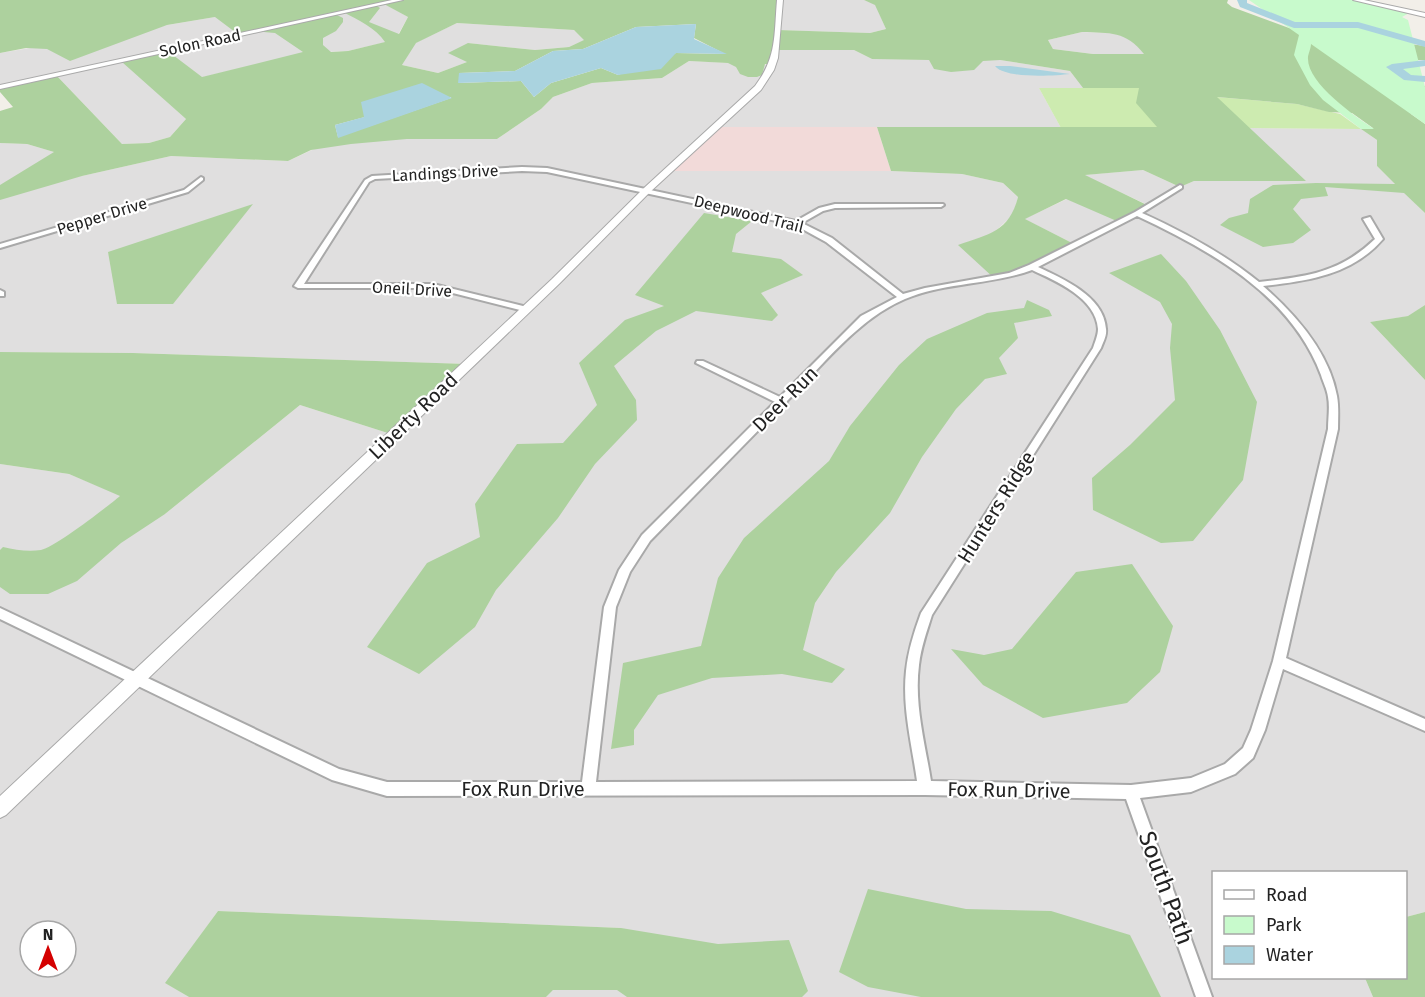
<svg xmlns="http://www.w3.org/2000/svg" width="1425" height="997" viewBox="0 0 1425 997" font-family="'Fira Sans',sans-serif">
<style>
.residential{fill:#e0dfdf;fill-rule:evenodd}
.commercial{fill:#f2dad9}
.grass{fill:#cdebb0}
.forest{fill:#add19e;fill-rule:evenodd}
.park{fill:#c8facc}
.water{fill:#aad3df}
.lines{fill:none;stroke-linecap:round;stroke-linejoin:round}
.river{fill:#aad3df;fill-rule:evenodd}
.minor-casing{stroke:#a9a9a9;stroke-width:4}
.tertiary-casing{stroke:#a9a9a9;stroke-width:2}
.minor{fill:#fff;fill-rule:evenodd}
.tertiary{fill:#fff;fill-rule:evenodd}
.labels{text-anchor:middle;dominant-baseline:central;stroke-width:4.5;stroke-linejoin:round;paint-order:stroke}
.far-street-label{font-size:16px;fill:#222;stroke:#fff}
.street-label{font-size:20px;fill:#222;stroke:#fff}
.near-street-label{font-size:24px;fill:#222;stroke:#fff}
</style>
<rect width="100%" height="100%" fill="#f2efe9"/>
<g class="residential">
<path d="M780,0h84l11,4 11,25 -16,4 -93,-3z"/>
<path d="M384,3l24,14 -13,23 -47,11 -44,2 -151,36 33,30 -16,18 -21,6 -27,1 -66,-69 -56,12v-34l215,-36z"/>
<path d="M457,23l117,7 11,10 -16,7 -34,3 -67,-7 -1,19 -29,11 -36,-8 13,-22z"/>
<path d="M1082,32l34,1 18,8 11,13h-52l-40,-5 -5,-9z"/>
<path d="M775,50h79l18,9 128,1 70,11 13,17h-44l22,40 -345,-1 -46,44h221l71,3 41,9 15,14 -5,18 -21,19 82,10 -50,-25 43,-20 52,22 29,-16 -65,-30 60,-5 37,17 14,-6h111l-57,-53 113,1 16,11v26l48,47v92l-16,11 -39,6 55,58v532l-19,5v-45h-192v106h151l8,19h-827l7,-7h64l4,-62 -403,-17 -52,72 23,14h-189v-533l69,10 96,40 135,-109 94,30 72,-71 -332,-11 -134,-1v-209l27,1 27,8 28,24 89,-20 117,5 50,-23 159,1 44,-30 12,-12 39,-14 70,-5 27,-17 84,4zM30,931h36v36h-36z"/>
</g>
<path class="commercial" d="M716,127h161l14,44h-221z"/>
<g class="grass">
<path d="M1039,88h100l19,40h-97z"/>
<path d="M1216,97l81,7 43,10 21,15 -113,-1z"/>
</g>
<g class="forest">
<path d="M0,0h780l-2,30 92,3 16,-4 -11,-24 -11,-5h364l-1,3 5,4 57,21 136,18v14h-7l-8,25 15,1v27l-14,1 14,10v89l-21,-20 -79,-6 3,9 -27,3 -8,10 18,21 -18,13 -30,4 -43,-22 9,-7 19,-5 2,-14 23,-14 43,-2 79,1 -18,-18v-26l-16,-11 12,-1 -21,-15 -23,-1 -32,-8 -80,-7 89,84h-112l-14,6 -37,-17 -58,5 64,31 -30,16 -53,-23 -41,20 49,25 -42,23 -37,12 -37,-34c31,-11 51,-13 60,-48l-15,-14 -41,-9 -71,-3 -14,-44h280l-21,-24 3,-15h-56l-13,-17 -70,-11 -17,1 -9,9 -23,2 -17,-3 -5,-9 -57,-1 -18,-9h-78l-3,15 -8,-1 -3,11 -5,2h-9l-8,-3 -4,-7 -8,-4 -39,-2 -27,17 -70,5 -39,14 -12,12 -44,30h-90l-56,5 -40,6 -23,11 -117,-5 -89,20 -82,24v-15l54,-33 -27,-8 -27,-1v-32l13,-4 -13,-15v-5l56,-12 66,69 27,-1 21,-6 16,-18 -64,-57 47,-10 33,25 101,-25 -28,-19 -11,-1 -1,-2 -24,5 -24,-18 -48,8 -97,36 -23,-12 -21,-1 -26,5zM384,4l24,13 -9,17 -30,-12 11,-14 -3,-2zM343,12c15,8 33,16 42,30l-37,9 -17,1 -8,-7v-7l13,-7 7,-9v-4l-6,-3zM457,23l117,7 10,10 -15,7 -34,3 -67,-7 -20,10 19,9 -29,11 -36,-8 14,-22zM696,24l-2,14 31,16 -49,-1 -58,22 -17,-7 -50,15 -17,14 -13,-16 -62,2v-10l56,-2 38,-20 30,-2 53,-22zM1082,32c28,1 44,-1 62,22h-51l-40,-5 -5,-9zM451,97v1l-113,39 -3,-12 30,-8 -3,-15z"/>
<path d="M253,204l-80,100h-56l-9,-52z"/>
<path d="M704,213l48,8 -16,13 -4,18 49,7 22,16 -42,18 17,22 -6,6 -76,-10 -40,20 -42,35 22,34 1,20 -42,44 -37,54 -62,72 -21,37 -56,47 -52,-27 60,-84 53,-26 -5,-33 42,-60 46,-1 34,-38 -18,-42 46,-43 39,-14 -29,-11z"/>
<path d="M1161,254l25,27 34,49 37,72 -14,78 -50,61 -32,2 -68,-33 -1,-32 38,-33 45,-45 -5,-52 2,-24 -12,-22 -51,-29z"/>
<path d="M1027,300l22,10 3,6 -38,7 4,15 -19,20 8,16 -22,5 -29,30 -34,48 -32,56 -54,59 -21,31 -12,47 42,19 -13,14 -50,-9 -70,4 -54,17 -24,35v15l-23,4 12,-86 78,-17 17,-68 26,-40 85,-77 21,-35 49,-61 28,-26 60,-26 37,-5z"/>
<path d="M1425,305v75l-55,-58 38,-6z"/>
<path d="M0,352l133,1 334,11 -73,71 -94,-30 -135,109 -44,29 -44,38 -29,13h-38l-10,-7v-37l3,-3c13,3 25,5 38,3 14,-3 66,-43 79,-54l-51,-22 -69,-10z"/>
<path d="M1132,564l41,62 -13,46 -33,31 -84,15 -60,-33 -32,-36 33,6 28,-6 64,-77z"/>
<path d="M868,889l98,20 85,2 79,24 31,62h-240l-53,-10 -29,-15z"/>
<path d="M218,911l403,17 97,16 71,-4 19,51 -6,6h-175l-10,-7h-64l-7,7h-357l-24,-14z"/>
<path d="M1425,912v85h-52l-8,-19h41v-61z"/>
</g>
<path class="park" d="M1249,0h108l54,12 -9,5 6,3 17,67v37l-114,-80c0,4 -3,11 -3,13 -2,26 47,59 66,72h-13l-38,-29 -13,-15 -16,-30 5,-20z"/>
<g class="water">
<path d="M696,24l-2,15 33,15 -51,-1 -15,16 -43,6 -17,-7 -50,15 -17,14 -13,-16 -63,2 1,-10 56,-2 38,-20 30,-2 53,-22z"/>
<path d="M995,66h15l60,8c-17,2 -64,5 -75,-8z"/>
<path d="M422,83l30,15 -114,40 -3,-13 29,-8 -3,-15z"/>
</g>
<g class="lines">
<g class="river">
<path d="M1237,0h10v3l48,19h63l67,19v6l-67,-19h-64l-54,-21z"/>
<path d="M1425,60v6l-22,3 8,6 14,1v6l-21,-2 -18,-13 6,-3z"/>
</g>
<g class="minor-casing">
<g id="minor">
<path d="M522,167l25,1 249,53 23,-13 16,-4h108l1,1 -3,2 -106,1 -12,3 -21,12 30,15 71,56 22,-6 84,-15 20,-8 106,-53 45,-27 2,1v2l-40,25c42,19 81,40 117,69 46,-5 81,-9 116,-43l-12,-20 7,-2 13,22c-31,36 -75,42 -120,47 33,29 66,66 74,110 2,11 1,22 1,33l-52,229 139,61v12l-142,-62 -18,61 -12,28 -18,16 -44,18 -51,6 72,199h-16l-70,-198 -201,-4 -538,1 -55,-16 -332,-161v-11l339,161 48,13h195l22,-175 15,-37 23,-35 133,-133 -79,-39 1,-2h6l77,36 81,-81 36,-19 -71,-55 -31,-17 -248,-53 -25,-1 -147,8 -6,3 -65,102h129l94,23v4h-3l-91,-23h-135l-4,-2 71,-106 7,-4zM1137,216c73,34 154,79 184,159 2,7 6,14 7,22 2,10 0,21 0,32l-55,232 -22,69 -8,18 -18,16 -34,14 -60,7 -200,-4c-6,-38 -17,-77 -12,-116 2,-18 8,-34 13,-50l169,-267c2,-6 6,-12 5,-19 -2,-33 -43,-50 -68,-62zM1032,270c24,11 64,28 66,59 0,6 -3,13 -5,19l-172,265c-7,19 -13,38 -15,58 -4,37 6,74 11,110l-321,1 20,-175 14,-35 20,-31 133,-136 3,-1 1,-3c35,-35 72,-83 118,-102 40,-17 86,-14 127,-29z"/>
<path d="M201,177l2,1v2l-15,12 -188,56v-4l184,-54z"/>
<path d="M0,290l4,2v4h-4z"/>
</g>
</g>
<g class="tertiary-casing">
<g id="tertiary">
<path d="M392,0h11l-403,89v-4z"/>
<path d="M777,0h6l-5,58 -4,12 -13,20 -111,102 -90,91 -554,532 -6,3v-22l552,-517 92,-91 111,-102c22,-29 19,-51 22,-86z"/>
<path d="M1353,0h11l61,13v4z"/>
</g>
</g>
<use href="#minor" class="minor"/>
<use href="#tertiary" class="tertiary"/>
</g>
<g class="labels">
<g class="far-street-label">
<text transform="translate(200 43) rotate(-12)">Solon Road</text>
<text transform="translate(445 173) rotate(-3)">Landings Drive</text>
<text transform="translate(749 214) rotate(14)">Deepwood Trail</text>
<text transform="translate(102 216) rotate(-17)">Pepper Drive</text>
<text transform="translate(412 289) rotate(3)">Oneil Drive</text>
</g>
<g class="street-label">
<text transform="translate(785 399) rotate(-45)">Deer Run</text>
<text transform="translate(413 416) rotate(-44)">Liberty Road</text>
<text transform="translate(996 507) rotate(-58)">Hunters Ridge</text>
<text x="523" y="789">Fox Run Drive</text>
<text transform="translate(1009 790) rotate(1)">Fox Run Drive</text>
</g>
<g class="near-street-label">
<text transform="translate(1166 888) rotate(70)">South Path</text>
</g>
</g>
<rect x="1212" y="871" width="195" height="108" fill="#ffffff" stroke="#a7a7a7" stroke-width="1.5"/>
<rect x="1224" y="890" width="30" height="9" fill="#ffffff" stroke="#a7a7a7" stroke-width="1.5"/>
<text x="1266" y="901" font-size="18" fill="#222222">Road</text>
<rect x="1224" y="916" width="30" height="18" fill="#c8facc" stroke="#a7a7a7" stroke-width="1.5"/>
<text x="1266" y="931" font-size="18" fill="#222222">Park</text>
<rect x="1224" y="946" width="30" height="18" fill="#aad3df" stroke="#a7a7a7" stroke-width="1.5"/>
<text x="1266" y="961" font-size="18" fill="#222222">Water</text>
<g transform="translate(48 949)"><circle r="28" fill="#ffffff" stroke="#a7a7a7" stroke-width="1.5"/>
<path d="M0-4.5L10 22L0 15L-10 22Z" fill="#d40000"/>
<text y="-9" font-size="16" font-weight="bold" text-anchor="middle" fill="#222222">N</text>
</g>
</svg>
